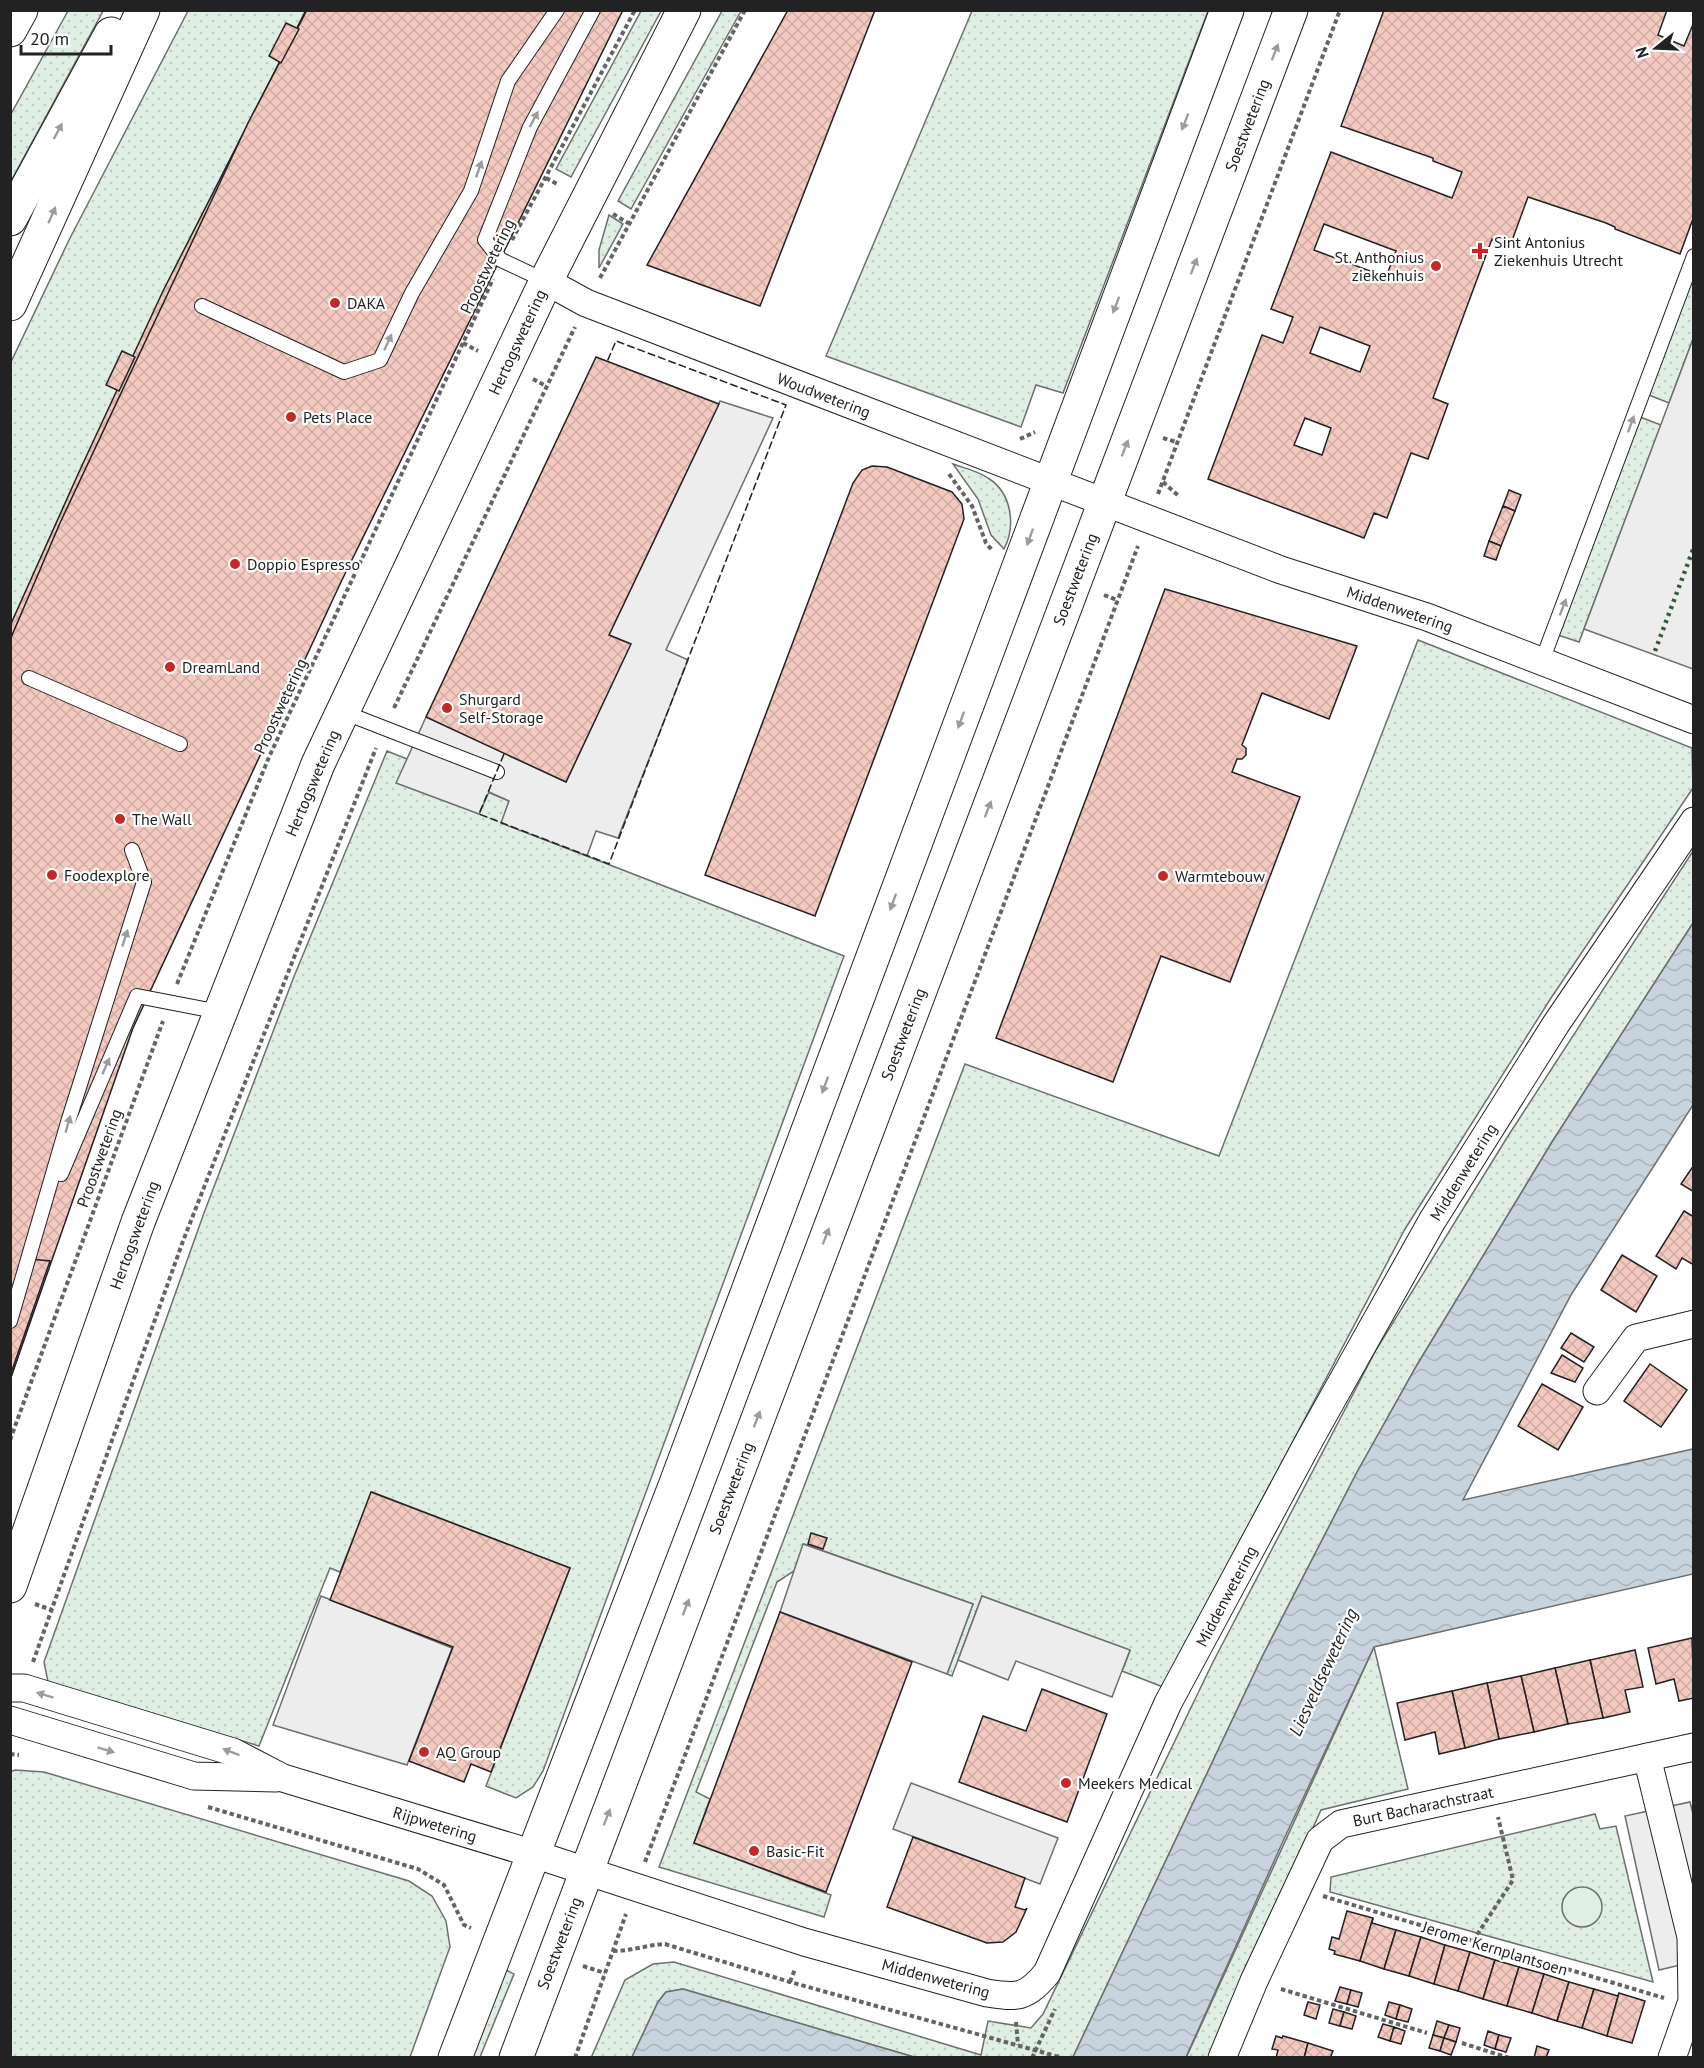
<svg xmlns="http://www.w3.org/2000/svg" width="1704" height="2068" viewBox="0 0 1704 2068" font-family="'PT Sans',sans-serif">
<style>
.grass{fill:url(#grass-dots);stroke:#6f6f6f;stroke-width:1.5}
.green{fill:#e0efe3;stroke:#6f6f6f;stroke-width:1.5}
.parking{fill:#ededed;stroke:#6f6f6f;stroke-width:1.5}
.water{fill:url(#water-waves);stroke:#6f6f6f;stroke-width:1.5}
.building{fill:url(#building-cross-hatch);stroke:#222;stroke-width:1.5;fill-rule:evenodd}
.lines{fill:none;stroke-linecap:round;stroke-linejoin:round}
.lane-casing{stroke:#222;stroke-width:16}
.street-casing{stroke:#222;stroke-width:29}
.secondary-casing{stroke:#222;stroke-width:35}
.highway-casing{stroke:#222;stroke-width:35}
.path{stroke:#646464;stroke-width:4;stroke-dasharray:4.5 3;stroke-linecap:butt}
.lane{stroke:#fff;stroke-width:14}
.street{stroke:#fff;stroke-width:27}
.secondary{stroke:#fff;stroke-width:33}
.highway{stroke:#fff;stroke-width:33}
.hedge{stroke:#2f5e38;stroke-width:4.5;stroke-dasharray:3 4.5;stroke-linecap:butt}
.fence{stroke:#222;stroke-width:1.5;stroke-dasharray:8 3;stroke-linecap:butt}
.oneway{fill:#9c9c9c}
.poi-dot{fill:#c62828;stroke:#fff;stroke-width:2}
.labels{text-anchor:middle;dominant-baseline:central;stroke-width:4.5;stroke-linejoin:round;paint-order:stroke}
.street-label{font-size:16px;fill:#222;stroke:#fff}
.poi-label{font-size:16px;fill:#222;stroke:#fff;text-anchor:start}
.water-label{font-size:18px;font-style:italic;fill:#222;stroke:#fff}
</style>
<defs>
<pattern id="grass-dots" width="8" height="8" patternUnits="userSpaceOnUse" patternTransform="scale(1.5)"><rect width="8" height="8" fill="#e0efe3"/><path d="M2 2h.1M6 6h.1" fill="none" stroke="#c0cdc2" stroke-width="1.8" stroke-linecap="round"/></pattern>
<pattern id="water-waves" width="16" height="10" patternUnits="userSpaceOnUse" patternTransform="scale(1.5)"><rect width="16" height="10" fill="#c7d3dd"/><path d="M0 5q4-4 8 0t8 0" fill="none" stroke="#abb5bd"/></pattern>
<pattern id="building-cross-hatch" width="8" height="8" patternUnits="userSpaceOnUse" patternTransform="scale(1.5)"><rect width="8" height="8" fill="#f3c9c0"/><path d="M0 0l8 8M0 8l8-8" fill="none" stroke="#d0aca5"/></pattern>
</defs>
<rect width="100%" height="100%" fill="#fff"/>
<g class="grass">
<path d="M68,11h35l-92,170v-67z"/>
<path d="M188,11h118l-295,615v-264l58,-122z"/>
<path d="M641,11h20l-90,166 -15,-8z"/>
<path d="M722,11h19l-110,198 -13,-8z"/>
<path d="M972,11h236l-145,382 -27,-8 -15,42 -195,-71z"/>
<path d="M609,215l14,9 -24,44v-18z"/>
<path d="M1693,277v62l-24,64 -20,-8z"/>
<path d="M1640,417l21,8 -82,217 -21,-7z"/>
<path d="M953,464c11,4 25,7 35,14 24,15 28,48 16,71l-13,-14 -13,-36z"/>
<path d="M1418,640l274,108 1,40 -142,210 -146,231 -242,458 -41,-16 8,-20 -148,-55 -30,80 -5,-2 26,-70 -169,-60 -10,27 -17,11 -81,210 14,7 -16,44 137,52 -7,22 -165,-50 306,-803 254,92z"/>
<path d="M387,751l20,8 72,55 9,-22 21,9 -7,22 342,133 -301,815 -10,16 -17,11 -30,-12 84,-218 -198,-76 -32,80 -10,-4 -71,178 -211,-64 -4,-20 160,-449 89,-234z"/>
<path d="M1693,851v72l-141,219 -135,223 -61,109 -94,183 -189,400h-159l-231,-68 -17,3 -8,10 -26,55 -41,1 34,-78 28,-16 21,-2 307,93 7,-34 43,7 12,-14 170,-352 163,-312 132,-214z"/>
<path d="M1374,1647l34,142 -87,21 -111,247 -24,1z"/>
<path d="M15,1770l29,2 365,109 23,15 14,25 4,26 -40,110h-399l-1,-285z"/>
<path d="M1595,1814l5,15 16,-3 37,156 -323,-90 1,-15z"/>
<path d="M502,1968l12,6 -34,83 -11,1z"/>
</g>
<circle class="green" cx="1582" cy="1907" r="20"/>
<g class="parking">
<path d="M1693,339v330l-109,-40z"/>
<path d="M720,401l53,17 -107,232 22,10 -70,178 -22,-7 -9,25 -86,-33 8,-22 -20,-9 -10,22 -83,-31 30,-66 140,65 64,-138 -21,-9z"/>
<path d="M803,1544l170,60 -26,70 -167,-62z"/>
<path d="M321,1596l131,52 -45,117 -134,-40z"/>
<path d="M982,1596l148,54 -18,47 -96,-36 -8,19 -50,-20z"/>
<path d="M911,1783l147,55 -18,46 -147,-55z"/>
<path d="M1690,1802l4,16 -1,144 -34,8 -34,-154z"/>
</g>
<g class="water">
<path d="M1693,923v182l-122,190 -108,205 230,-51v125l-319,73 -90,192 -98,218h-113l189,-400 94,-183 61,-109 135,-223z"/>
<path d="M683,1989l231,68h-282l26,-55 8,-10z"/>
</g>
<g class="building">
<path d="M306,10h300l-114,172 -25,-13 -16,44 -38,-1 -20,77 -15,-4 -37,140 -15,-4 -29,92 -50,124 -50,94 -64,90 17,15 -49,155 -21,40 25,10 -55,221 -40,118v-754l69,-154 84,-181z"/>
<path d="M307,10h316l-282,572 -208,446 -123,352v-740l50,-117 188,-400z"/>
<path d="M788,10h87l-115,296 -113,-41z"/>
<path d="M1384,10h283l-9,25 26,11 10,-24v194l-14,38 -65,-25v-2l-9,-4 -78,-26 -18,49 -6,-3 -6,4 -6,-8 -59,159 15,6 -20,55 -17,-6 -24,65 -13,-5 -10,25 -156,-59 54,-144 21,8 10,-26 -22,-8 60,-157 121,46 10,-26 -29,-11v-3l-92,-32zM1324,224l72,27 -10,26 -72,-27zM1320,327l50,19 -10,26 -50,-19zM1305,418l26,10 -9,27 -28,-10z"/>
<path d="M286,23l13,6 -18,34 -12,-7z"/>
<path d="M122,351l13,6 -16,34 -13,-6z"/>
<path d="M596,357l123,47 -110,231 22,9 -65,138 -140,-65z"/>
<path d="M872,466l15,1 65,25 10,12 2,15 -149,397 -110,-41 148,-392 9,-13z"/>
<path d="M1509,490l12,5 -6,16 -12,-5z"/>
<path d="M1503,506l12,5 -14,35 -12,-5z"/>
<path d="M1489,541l12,5 -5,14 -12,-4z"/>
<path d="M1165,589l192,57 -28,73 -67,-26 -20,52 4,3v7l-4,4h-5l-5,13 68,25 -70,185 -69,-26 -48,126 -117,-44z"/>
<path d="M1694,1165v27l-13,-8z"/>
<path d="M1684,1211l10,6v48l-12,-7 -6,11 -20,-13z"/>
<path d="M1622,1255l35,21 -21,36 -35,-22z"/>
<path d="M30,1259l20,2 -40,115v-62z"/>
<path d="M1571,1333l23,14 -10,15 -23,-14z"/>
<path d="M1562,1355l21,13 -8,14 -24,-9z"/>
<path d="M1650,1364l37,26 -26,37 -37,-26z"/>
<path d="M1542,1384l41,23 -25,43 -40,-24z"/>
<path d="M371,1492l199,76 -79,204 -20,-8 -7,18 -55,-21 44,-114 -123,-47z"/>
<path d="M811,1533l16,5 -4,11 -15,-5z"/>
<path d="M780,1612l132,50 -86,230 -132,-49z"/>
<path d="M1692,1638l2,60 -15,3 -5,-22 -18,5 -8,-36z"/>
<path d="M1635,1650l8,37 -18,3 5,22 -27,6 -13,-58z"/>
<path d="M1590,1660l13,58 -35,6 -13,-56z"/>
<path d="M1555,1668l13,56 -34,8 -13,-56z"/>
<path d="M1521,1676l13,56 -35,7 -12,-56z"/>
<path d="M1487,1683l12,56 -34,9 -13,-57z"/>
<path d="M1042,1689l65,25 -40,108 -108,-40 24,-66 43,15z"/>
<path d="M1452,1691l13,57 -26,6 -4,-22 -30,8 -8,-37z"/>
<path d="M913,1837l112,41 -10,29 10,3 2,-2 -11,24 -13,10 -16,1 -100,-36z"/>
<path d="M1347,1911l26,7 -13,43 -26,-7 1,-3 -6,-2 3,-12 7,2z"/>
<path d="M1373,1918l-1,5 24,7 -12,39 -24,-8z"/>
<path d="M1396,1930l25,7 -12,39 -25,-7z"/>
<path d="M1421,1937l24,8 -11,39 -25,-8z"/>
<path d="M1445,1945l25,7 -12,39 -24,-7z"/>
<path d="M1470,1952l25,8 -12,39 -25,-8z"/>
<path d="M1495,1960l24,7 -12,39 -24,-7z"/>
<path d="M1519,1967l25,7 -12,39 -25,-7z"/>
<path d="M1544,1974l25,8 -12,39 -25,-8z"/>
<path d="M1569,1982l25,7 -12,39 -25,-7z"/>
<path d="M1340,1987l11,3 -4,14 -12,-3z"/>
<path d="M1594,1989l24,7 1,-3 -12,43 -25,-8z"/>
<path d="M1351,1990l11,3 -4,14 -11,-3z"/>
<path d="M1619,1993l26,8 -13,42 -25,-7z"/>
<path d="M1308,2002l12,3 -4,14 -12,-4z"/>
<path d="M1389,2002l11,3 -4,14 -11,-4z"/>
<path d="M1400,2005l12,4 -4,13 -12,-3z"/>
<path d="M1333,2009l11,3 -4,14 -11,-3z"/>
<path d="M1344,2012l12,4 -4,13 -12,-3z"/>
<path d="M1437,2021l12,4 -5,13 -11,-3z"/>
<path d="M1383,2024l11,3 -4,14 -12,-4z"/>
<path d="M1449,2025l11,3 -4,14 -12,-4z"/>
<path d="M1394,2027l11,4 -4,13 -11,-3z"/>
<path d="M1488,2031l11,4 -4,14 -11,-4z"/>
<path d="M1433,2035l11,3 -4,13 -11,-3z"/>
<path d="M1499,2035l12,3 -5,14 -11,-3z"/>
<path d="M1276,2036l6,2 1,-2 25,7 -4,15h-28l2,-8 -6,-1z"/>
<path d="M1444,2038l12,4 -5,13 -11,-4z"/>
<path d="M1308,2043l25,8 -3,7h-26z"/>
<path d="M1537,2046l12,4 -3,8h-12z"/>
</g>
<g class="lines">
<g class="lane-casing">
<g id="lane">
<path d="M546,281l-45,-21 -16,-20 45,-113 63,-117"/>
<path d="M202,306l142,66 36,-12 32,-67 59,-102 37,-110 49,-71"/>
<path d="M1542,661l152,-405"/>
<path d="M29,678l151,66"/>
<path d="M343,712l154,60"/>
<path d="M61,1174l76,-178 83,16"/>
<path d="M10,1321l59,-202 75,-237 -12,-32"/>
</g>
</g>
<g class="street-casing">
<g id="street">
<path d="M546,281l40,22 695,267 146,47 267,103"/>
<path d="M1597,1391l39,-53 58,-14"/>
<path d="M10,1688h14l209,64 50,26 251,76 270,88 183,51c31,5 39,5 60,-20l121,-270 142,-264 122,-218 124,-197 138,-203"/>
<path d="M10,1720l184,56 82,2"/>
<path d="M1647,1757l44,180 1,64 -20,57"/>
<path d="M1222,2058l32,-77 66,-141 21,-16 353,-77"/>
</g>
</g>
<g class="secondary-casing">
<g id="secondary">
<path d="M10,1586l128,-364 180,-458 228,-483 138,-271"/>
<path d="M455,2058l220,-572 552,-1476"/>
<path d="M516,2058l775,-2048"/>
</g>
</g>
<g class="highway-casing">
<g id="highway">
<path d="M10,30l11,-20"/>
<path d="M10,219l101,-185"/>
<path d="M10,304l133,-294"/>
</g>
</g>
<g class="path">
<path d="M546,178l13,7"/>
<path d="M613,214l15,9"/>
<path d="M512,240l123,-230"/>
<path d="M600,278l145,-268"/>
<path d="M463,343l15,8"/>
<path d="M533,379l13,7"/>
<path d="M1163,438l13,4"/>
<path d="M1020,439l15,-7"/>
<path d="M949,474l23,32 14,37 6,7"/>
<path d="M1163,482l17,15"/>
<path d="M1158,494l182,-484"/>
<path d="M1104,595l13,5"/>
<path d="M394,708l181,-381"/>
<path d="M177,984l92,-227 224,-478"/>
<path d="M10,1440l153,-419"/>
<path d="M35,1604l17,6"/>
<path d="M33,1662l150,-421 193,-493"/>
<path d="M10,1754l9,1"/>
<path d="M208,1807l210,62 26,16 20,40 7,3"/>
<path d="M645,1862l493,-1316"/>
<path d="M1323,1896l341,102"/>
<path d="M1473,1941l40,-61 -15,-63"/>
<path d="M613,1951c18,0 34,-6 52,-7l125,38 273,76"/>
<path d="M583,1966l22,7"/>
<path d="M790,1982l5,-13"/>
<path d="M1281,1989l146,44"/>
<path d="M1016,2022l2,23"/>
<path d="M1462,2043l47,15"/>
<path d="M575,2058l51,-144"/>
<path d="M1032,2058l23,-49"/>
</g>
<use href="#lane" class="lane"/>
<use href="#street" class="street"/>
<use href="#secondary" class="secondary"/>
<use href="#highway" class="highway"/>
<path class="hedge" d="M1655,651l39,-104"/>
<path class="fence" d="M504,754l-25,60 130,50 177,-459 -170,-64 -9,21"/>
</g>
<defs><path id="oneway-solid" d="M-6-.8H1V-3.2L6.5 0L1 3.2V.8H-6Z" transform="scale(1.5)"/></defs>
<g class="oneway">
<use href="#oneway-solid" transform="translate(1275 52) rotate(-69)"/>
<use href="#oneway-solid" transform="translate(534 119) rotate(-62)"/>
<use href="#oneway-solid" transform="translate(1185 122) rotate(111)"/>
<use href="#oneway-solid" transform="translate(58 131) rotate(-62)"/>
<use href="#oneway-solid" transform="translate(479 169) rotate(-71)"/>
<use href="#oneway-solid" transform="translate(52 215) rotate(-66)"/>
<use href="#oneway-solid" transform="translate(1194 266) rotate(-69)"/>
<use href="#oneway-solid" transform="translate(1116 305) rotate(111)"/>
<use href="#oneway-solid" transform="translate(388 342) rotate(-65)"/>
<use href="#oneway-solid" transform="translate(1631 424) rotate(-70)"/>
<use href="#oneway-solid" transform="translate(1125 448) rotate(-69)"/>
<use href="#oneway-solid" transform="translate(1030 537) rotate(110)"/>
<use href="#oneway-solid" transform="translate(1563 607) rotate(-69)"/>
<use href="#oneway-solid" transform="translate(961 720) rotate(110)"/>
<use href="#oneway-solid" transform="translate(988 809) rotate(-69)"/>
<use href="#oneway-solid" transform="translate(893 902) rotate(110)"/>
<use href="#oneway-solid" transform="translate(125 938) rotate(-72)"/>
<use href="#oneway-solid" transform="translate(106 1066) rotate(-66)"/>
<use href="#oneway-solid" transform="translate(825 1085) rotate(110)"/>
<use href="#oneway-solid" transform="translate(68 1124) rotate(-74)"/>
<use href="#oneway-solid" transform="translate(826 1236) rotate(-69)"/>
<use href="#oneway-solid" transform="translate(757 1419) rotate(-69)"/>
<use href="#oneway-solid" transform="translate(686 1607) rotate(-69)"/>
<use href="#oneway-solid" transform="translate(45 1695) rotate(-163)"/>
<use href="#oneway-solid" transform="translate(106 1750) rotate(17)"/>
<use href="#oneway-solid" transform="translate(231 1752) rotate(-159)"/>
<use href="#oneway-solid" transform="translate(607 1817) rotate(-69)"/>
</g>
<g class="poi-dot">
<path d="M1477 242h6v6h6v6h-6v6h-6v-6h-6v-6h6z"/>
<circle cx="1436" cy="266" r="6"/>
<circle cx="335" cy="303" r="6"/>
<circle cx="291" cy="417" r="6"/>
<circle cx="235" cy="564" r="6"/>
<circle cx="170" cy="667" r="6"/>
<circle cx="447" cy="708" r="6"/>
<circle cx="120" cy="819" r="6"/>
<circle cx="52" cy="875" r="6"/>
<circle cx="1163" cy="876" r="6"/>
<circle cx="424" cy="1752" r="6"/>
<circle cx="1066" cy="1783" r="6"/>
<circle cx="754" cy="1851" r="6"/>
</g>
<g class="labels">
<g class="street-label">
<text transform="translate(1247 125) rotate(-69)">Soestwetering</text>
<text transform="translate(487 266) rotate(-64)">Proostwetering</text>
<text transform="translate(517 342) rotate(-65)">Hertogswetering</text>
<text transform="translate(824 395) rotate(21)">Woudwetering</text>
<text transform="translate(1075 579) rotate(-69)">Soestwetering</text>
<text transform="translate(1400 609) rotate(19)">Middenwetering</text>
<text transform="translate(280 706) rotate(-65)">Proostwetering</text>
<text transform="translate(312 783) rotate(-67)">Hertogswetering</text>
<text transform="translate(903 1034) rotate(-69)">Soestwetering</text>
<text transform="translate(99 1158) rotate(-70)">Proostwetering</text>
<text transform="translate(1463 1172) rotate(-58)">Middenwetering</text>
<text transform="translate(134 1235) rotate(-70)">Hertogswetering</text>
<text transform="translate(731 1488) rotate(-69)">Soestwetering</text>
<text transform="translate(1226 1596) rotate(-62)">Middenwetering</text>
<text transform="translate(1423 1806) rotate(-12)">Burt Bacharachstraat</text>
<text transform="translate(435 1824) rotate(17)">Rijpwetering</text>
<text transform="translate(559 1943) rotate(-69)">Soestwetering</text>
<text transform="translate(1495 1948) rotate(17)">Jerome Kernplantsoen</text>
<text transform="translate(936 1978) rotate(15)">Middenwetering</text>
</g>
<g class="poi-label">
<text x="1494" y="242">Sint Antonius<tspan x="1494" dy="18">Ziekenhuis Utrecht</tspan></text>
<text x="1424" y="257" text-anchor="end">St. Anthonius<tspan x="1424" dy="18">ziekenhuis</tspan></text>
<text x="347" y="303">DAKA</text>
<text x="303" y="417">Pets Place</text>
<text x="247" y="564">Doppio Espresso</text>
<text x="182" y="667">DreamLand</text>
<text x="459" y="699">Shurgard<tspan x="459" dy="18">Self-Storage</tspan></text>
<text x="132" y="819">The Wall</text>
<text x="64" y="875">Foodexplore</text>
<text x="1175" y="876">Warmtebouw</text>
<text x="436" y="1752">AQ Group</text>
<text x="1078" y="1783">Meekers Medical</text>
<text x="766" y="1851">Basic-Fit</text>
</g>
<g class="water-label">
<text transform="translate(1323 1672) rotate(-65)">Liesveldsewetering</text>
</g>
</g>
<rect width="1704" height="2068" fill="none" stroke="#222222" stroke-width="24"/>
<g transform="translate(1656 48) rotate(252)" stroke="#ffffff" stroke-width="4.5" paint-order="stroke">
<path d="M0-4.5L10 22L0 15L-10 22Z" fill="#222222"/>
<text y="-9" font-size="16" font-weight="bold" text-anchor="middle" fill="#222222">N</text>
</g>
<path d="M21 45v9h90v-9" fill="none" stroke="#222222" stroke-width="3"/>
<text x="30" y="45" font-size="18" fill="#222222" stroke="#ffffff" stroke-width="4.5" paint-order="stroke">20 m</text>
</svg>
